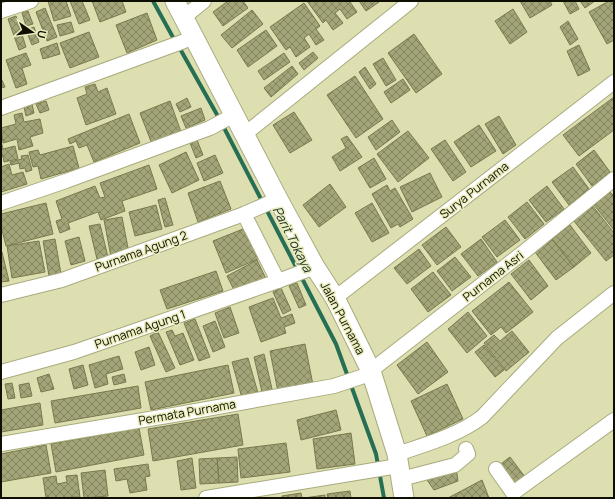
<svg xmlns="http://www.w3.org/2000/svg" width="615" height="499" viewBox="0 0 615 499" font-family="Manrope,sans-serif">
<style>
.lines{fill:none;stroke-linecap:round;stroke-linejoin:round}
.stream{stroke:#266e54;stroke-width:4}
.building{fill:url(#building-cross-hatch);stroke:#787a4e}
.street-casing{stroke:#a9ab7e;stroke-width:16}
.secondary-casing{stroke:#a9ab7e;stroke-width:21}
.street{stroke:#fff;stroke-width:14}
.secondary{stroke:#fff;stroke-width:19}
.labels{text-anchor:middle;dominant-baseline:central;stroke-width:3;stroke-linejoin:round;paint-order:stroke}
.street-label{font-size:12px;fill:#0f0f01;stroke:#eaecbd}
.water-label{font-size:13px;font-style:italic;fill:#182e27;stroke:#eaecbd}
</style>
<defs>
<pattern id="building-cross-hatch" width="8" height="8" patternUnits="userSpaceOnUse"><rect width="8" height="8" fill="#a3a578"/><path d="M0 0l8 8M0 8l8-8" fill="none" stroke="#838560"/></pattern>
</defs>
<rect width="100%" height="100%" fill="#dddfb0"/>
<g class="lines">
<g class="stream">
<path d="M153,1l22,40"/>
<path d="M179,47l41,73 116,224 40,110 8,44"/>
</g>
</g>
<g class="building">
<path d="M48,1h18l5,15 -17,5z"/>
<path d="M70,1h12l8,19 -11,4z"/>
<path d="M92,1h30l4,11 -26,10z"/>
<path d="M228,1h15l5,7 -25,18 -10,-14z"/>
<path d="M307,1h44l-1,1 7,10 -10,7 -7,-10 -5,4 8,10 -10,7 -7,-10 -3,3z"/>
<path d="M359,1h19l1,1 -13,9z"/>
<path d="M520,1h30l2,4 -22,13z"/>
<path d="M563,1h12l4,8 -9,5z"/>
<path d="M580,1h15l-10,7z"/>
<path d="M609,1h5v39l-7,4 -18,-32z"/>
<path d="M304,3l16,23 -4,3 8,11 -8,5 -7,-11 -5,4 6,9 -14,10 -6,-10 -4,3 -16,-23z"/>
<path d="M45,8l12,29 -10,4 -11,-29z"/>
<path d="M513,9l14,23 -17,12 -15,-23z"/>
<path d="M252,10l11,14 -31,24 -11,-13z"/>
<path d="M28,11l5,13 -7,2 -4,-13z"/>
<path d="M147,13l10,27 -30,13 -11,-28z"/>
<path d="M16,16l10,31 -7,3 -11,-31z"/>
<path d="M568,21l10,18 -8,6 -10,-18z"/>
<path d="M71,22l3,10 -14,4 -3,-11z"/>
<path d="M34,27l5,15 -7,3 -6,-15z"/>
<path d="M266,30l11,16 -29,21 -11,-17z"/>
<path d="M89,32l10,25 -29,11 -10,-25z"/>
<path d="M414,34l28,40 -26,19 -28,-40z"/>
<path d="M57,43l3,11 -17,5 -3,-10z"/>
<path d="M579,45l11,25 -12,6 -11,-25z"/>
<path d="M313,52l5,6 -14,12 -5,-7z"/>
<path d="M26,53l5,12 -9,3 5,16 -11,4 -10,-28z"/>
<path d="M284,53l6,9 -26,18 -6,-9z"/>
<path d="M383,58l13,22 -10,6 -13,-22z"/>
<path d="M292,66l6,8 -27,23 -7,-9z"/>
<path d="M365,67l11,17 -6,5 -11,-17z"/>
<path d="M355,76l28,43 -27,19 -29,-43z"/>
<path d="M1,78l4,9 -4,1z"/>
<path d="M403,79l7,11 -19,13 -7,-11z"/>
<path d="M95,84l3,8 9,-4 9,26 -30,11 -9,-27 10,-4 -2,-7z"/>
<path d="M614,97v33l-35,26 -16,-21z"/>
<path d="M187,98l4,9 -11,5 -4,-8z"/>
<path d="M46,101l3,9 -9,3 -4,-9z"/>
<path d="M170,101l11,31 -29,12 -12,-31z"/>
<path d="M32,104l2,9 -8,3 -2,-9z"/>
<path d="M201,108l4,12 -19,8 -5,-12z"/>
<path d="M294,112l18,28 -22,13 -17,-28z"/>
<path d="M22,113l2,9 16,-3 3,14 -13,4 3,9 -14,4 -2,-11 -14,4 -2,-15 15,-4 -2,-9z"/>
<path d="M129,114l11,29 -46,19 -7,-17 -8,3 -3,-7 -6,3 -2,-5z"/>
<path d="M499,116l17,29 -13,9 -18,-30z"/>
<path d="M392,120l8,12 -24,18 -8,-13z"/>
<path d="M479,125l17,26 -25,16 -17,-25z"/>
<path d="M408,131l21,27 -31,24 -21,-28z"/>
<path d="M347,136l15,21 -22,14 -8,-14 14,-9 -5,-9z"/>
<path d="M197,140l6,15 -7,3 -6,-15z"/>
<path d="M445,140l21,32 -13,9 -22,-32z"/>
<path d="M1,141l2,8 12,-3 3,13 -14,3 -2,-9h-1z"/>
<path d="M73,146l6,22 -38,11 -3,-13 -5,1 -4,-15 9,-2 2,5z"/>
<path d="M594,150l16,22 -18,14 -16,-22z"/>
<path d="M186,152l13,28 -27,13 -13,-28z"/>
<path d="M28,155l4,15 -6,2 -1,-4 -5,1 -1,-6 -8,2 -1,-3 12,-3 -1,-3z"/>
<path d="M215,155l8,18 -19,8 -7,-18z"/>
<path d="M374,158l12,21 -16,9 -12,-20z"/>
<path d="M9,164l3,11 11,-3 4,12 -26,8v-25z"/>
<path d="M149,165l8,24 -35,12 3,10 -24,9 -3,-8 -30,11 2,6 -10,4 -4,-12 6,-2 -6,-18 39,-15 5,12 5,-1 -5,-14z"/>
<path d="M573,167l16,22 -20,16 -17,-23z"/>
<path d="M430,173l12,24 -30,15 -12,-25z"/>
<path d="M220,181l11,28 -33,13 -10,-29z"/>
<path d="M330,184l16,23 -27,20 -16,-22z"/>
<path d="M387,185l3,6 5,-3 18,31 -13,8 -2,-3 -7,4 -19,-34z"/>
<path d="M547,186l17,23 -18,13 -17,-22z"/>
<path d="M610,192l4,4v34l-20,-25z"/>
<path d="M165,198l8,27 -8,2 -7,-27z"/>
<path d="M527,202l17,22 -19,15 -17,-22z"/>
<path d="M46,203l7,31 -47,12 -5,-20v-12z"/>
<path d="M372,203l17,30 -17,9 -17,-29z"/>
<path d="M156,205l6,24 -27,7 -6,-24z"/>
<path d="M592,205l22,28v22l-8,6 -32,-40z"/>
<path d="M122,217l7,36 -18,4 -7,-37z"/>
<path d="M505,220l15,20 -23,17 -15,-20z"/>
<path d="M100,224l8,33 -11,2 -8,-33z"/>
<path d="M570,225l21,28 -17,14 -22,-28z"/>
<path d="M248,227l12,31 -34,15 -13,-32z"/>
<path d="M446,227l15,20 -24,18 -15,-20z"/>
<path d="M79,237l6,24 -14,4 -6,-24z"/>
<path d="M55,239l6,35 -12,2 -6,-35z"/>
<path d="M481,239l16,23 -19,14 -17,-22z"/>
<path d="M552,239l22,28 -18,13 -21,-28z"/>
<path d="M39,241l6,31 -33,6 -5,-32z"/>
<path d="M419,249l12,17 -24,18 -13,-16z"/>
<path d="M1,252h1l7,29 -8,1z"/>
<path d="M455,257l16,20 -19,14 -15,-20z"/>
<path d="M257,260l9,19 -30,15 -9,-18z"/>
<path d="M529,260l19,26 -17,14 -20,-26z"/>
<path d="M216,271l7,20 -56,18 -7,-19z"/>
<path d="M433,272l18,23 -23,17 -17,-23z"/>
<path d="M509,282l24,30 -27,21 -5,-6 -10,8 -19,-24z"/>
<path d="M297,283l9,22 -7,3 -10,-22z"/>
<path d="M281,288l10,22 -8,4 -10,-22z"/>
<path d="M273,298l8,20 11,-4 3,9 -11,4 2,6 -25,9 -12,-35z"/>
<path d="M230,307l9,26 -15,5 -9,-25z"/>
<path d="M468,312l19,24 -20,17 -19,-24z"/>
<path d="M195,319l15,38 -11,4 -15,-38z"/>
<path d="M215,321l10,26 -12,5 -10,-26z"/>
<path d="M172,330l3,6 8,-3 11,27 -14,5 -14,-33z"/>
<path d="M512,331l17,21 -23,19 -22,-28 10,-8 6,6z"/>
<path d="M158,332l17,36 -9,4 -16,-36z"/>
<path d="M427,342l21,30 -30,22 -21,-29z"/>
<path d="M305,344l8,41 -35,7 -8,-41z"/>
<path d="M484,345l20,25 -9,7 -20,-25z"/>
<path d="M149,347l6,18 -14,5 -6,-18z"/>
<path d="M264,354l8,35 -10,3 -8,-35z"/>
<path d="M119,356l4,13 -17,5 2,10 -13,4 -6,-23z"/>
<path d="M248,358l10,35 -16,5 -10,-36z"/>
<path d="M83,365l5,20 -14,4 -5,-20z"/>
<path d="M228,365l6,28 -83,17 -6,-28z"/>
<path d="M49,374l5,15 -13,3 -4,-14z"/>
<path d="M124,374l2,8 -12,3 -2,-8z"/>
<path d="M12,383l3,15 -7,1 -3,-15z"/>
<path d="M29,383l3,13 -11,2 -2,-13z"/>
<path d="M447,384l16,35 -36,17 -16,-35z"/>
<path d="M138,386l3,22 -86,15 -4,-22z"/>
<path d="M40,403l3,22 -42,7v-22z"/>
<path d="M336,410l5,20 -40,10 -4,-20z"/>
<path d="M238,414l5,31 -90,16 -5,-32z"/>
<path d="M139,428l5,27 -88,17 -5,-28z"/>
<path d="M351,433l4,31 -38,5 -4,-30z"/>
<path d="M286,443l4,29 -49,6 -3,-29z"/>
<path d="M46,445l5,28 -50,9v-28z"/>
<path d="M237,457l1,25 -19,1 -2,-25z"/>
<path d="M510,457l15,20 -10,10 -17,-21z"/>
<path d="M192,458l4,30 -15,2 -4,-29z"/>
<path d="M217,458l2,25 -19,1 -1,-25z"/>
<path d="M148,464l2,12 -5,1 2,13 -17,3 -3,-14 -11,2 -2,-12z"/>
<path d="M456,467l2,14 -24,9 -9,-13z"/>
<path d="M105,470l3,26 -24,2 -3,-25z"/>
<path d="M77,475l3,22 -34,1 -3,-20 13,-2 1,8 10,-2 -1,-6z"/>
<path d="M482,480l7,18h-41z"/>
<path d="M350,491l1,7h-23l-1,-4z"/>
<path d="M301,493l1,5h-20v-2z"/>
<path d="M325,495v3h-21z"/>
</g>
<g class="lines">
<g class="street-casing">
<g id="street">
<path d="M1,11l30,-10"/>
<path d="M183,18l21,-17"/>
<path d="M1,108l181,-66 11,-5"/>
<path d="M245,134l166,-133"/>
<path d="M1,203l65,-22 144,-53 24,-13"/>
<path d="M244,214l34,67"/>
<path d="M1,295l61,-15 182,-66 34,-15"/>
<path d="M335,298l279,-216"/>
<path d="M1,372l73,-20 204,-71 37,-14"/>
<path d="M1,444l178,-30 155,-28 30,-10 161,-125 89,-72"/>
<path d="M397,454c27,-9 62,-19 85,-37l75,-79 57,-45"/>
<path d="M496,469l17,24 101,-73"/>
<path d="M401,479l54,-14 13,-11 -2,-5"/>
<path d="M206,498l192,-32"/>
</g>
</g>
<g class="secondary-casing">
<path id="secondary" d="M175,1l103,198 37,68 20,31 36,73 26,83 7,44"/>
</g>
<use href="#street" class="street"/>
<use href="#secondary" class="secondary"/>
</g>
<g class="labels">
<g class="street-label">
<text transform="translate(474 190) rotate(-38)">Surya Purnama</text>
<text transform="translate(141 251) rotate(-20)">Purnama Agung 2</text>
<text transform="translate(493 276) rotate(-38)">Purnama Asri</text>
<text transform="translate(343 318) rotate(62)">Jalan Purnama</text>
<text transform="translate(140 329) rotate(-19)">Purnama Agung 1</text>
<text transform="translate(187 412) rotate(-10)">Permata Purnama</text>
</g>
<g class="water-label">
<text transform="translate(293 239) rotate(63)">Parit Tokaya</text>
</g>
</g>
<rect width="615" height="499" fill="none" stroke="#0f0f01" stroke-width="4"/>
<g transform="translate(32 32) rotate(103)" stroke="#eaecbd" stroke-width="3" paint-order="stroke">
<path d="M0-3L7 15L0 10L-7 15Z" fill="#0f0f01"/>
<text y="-6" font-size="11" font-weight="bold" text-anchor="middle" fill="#0f0f01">U</text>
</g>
</svg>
